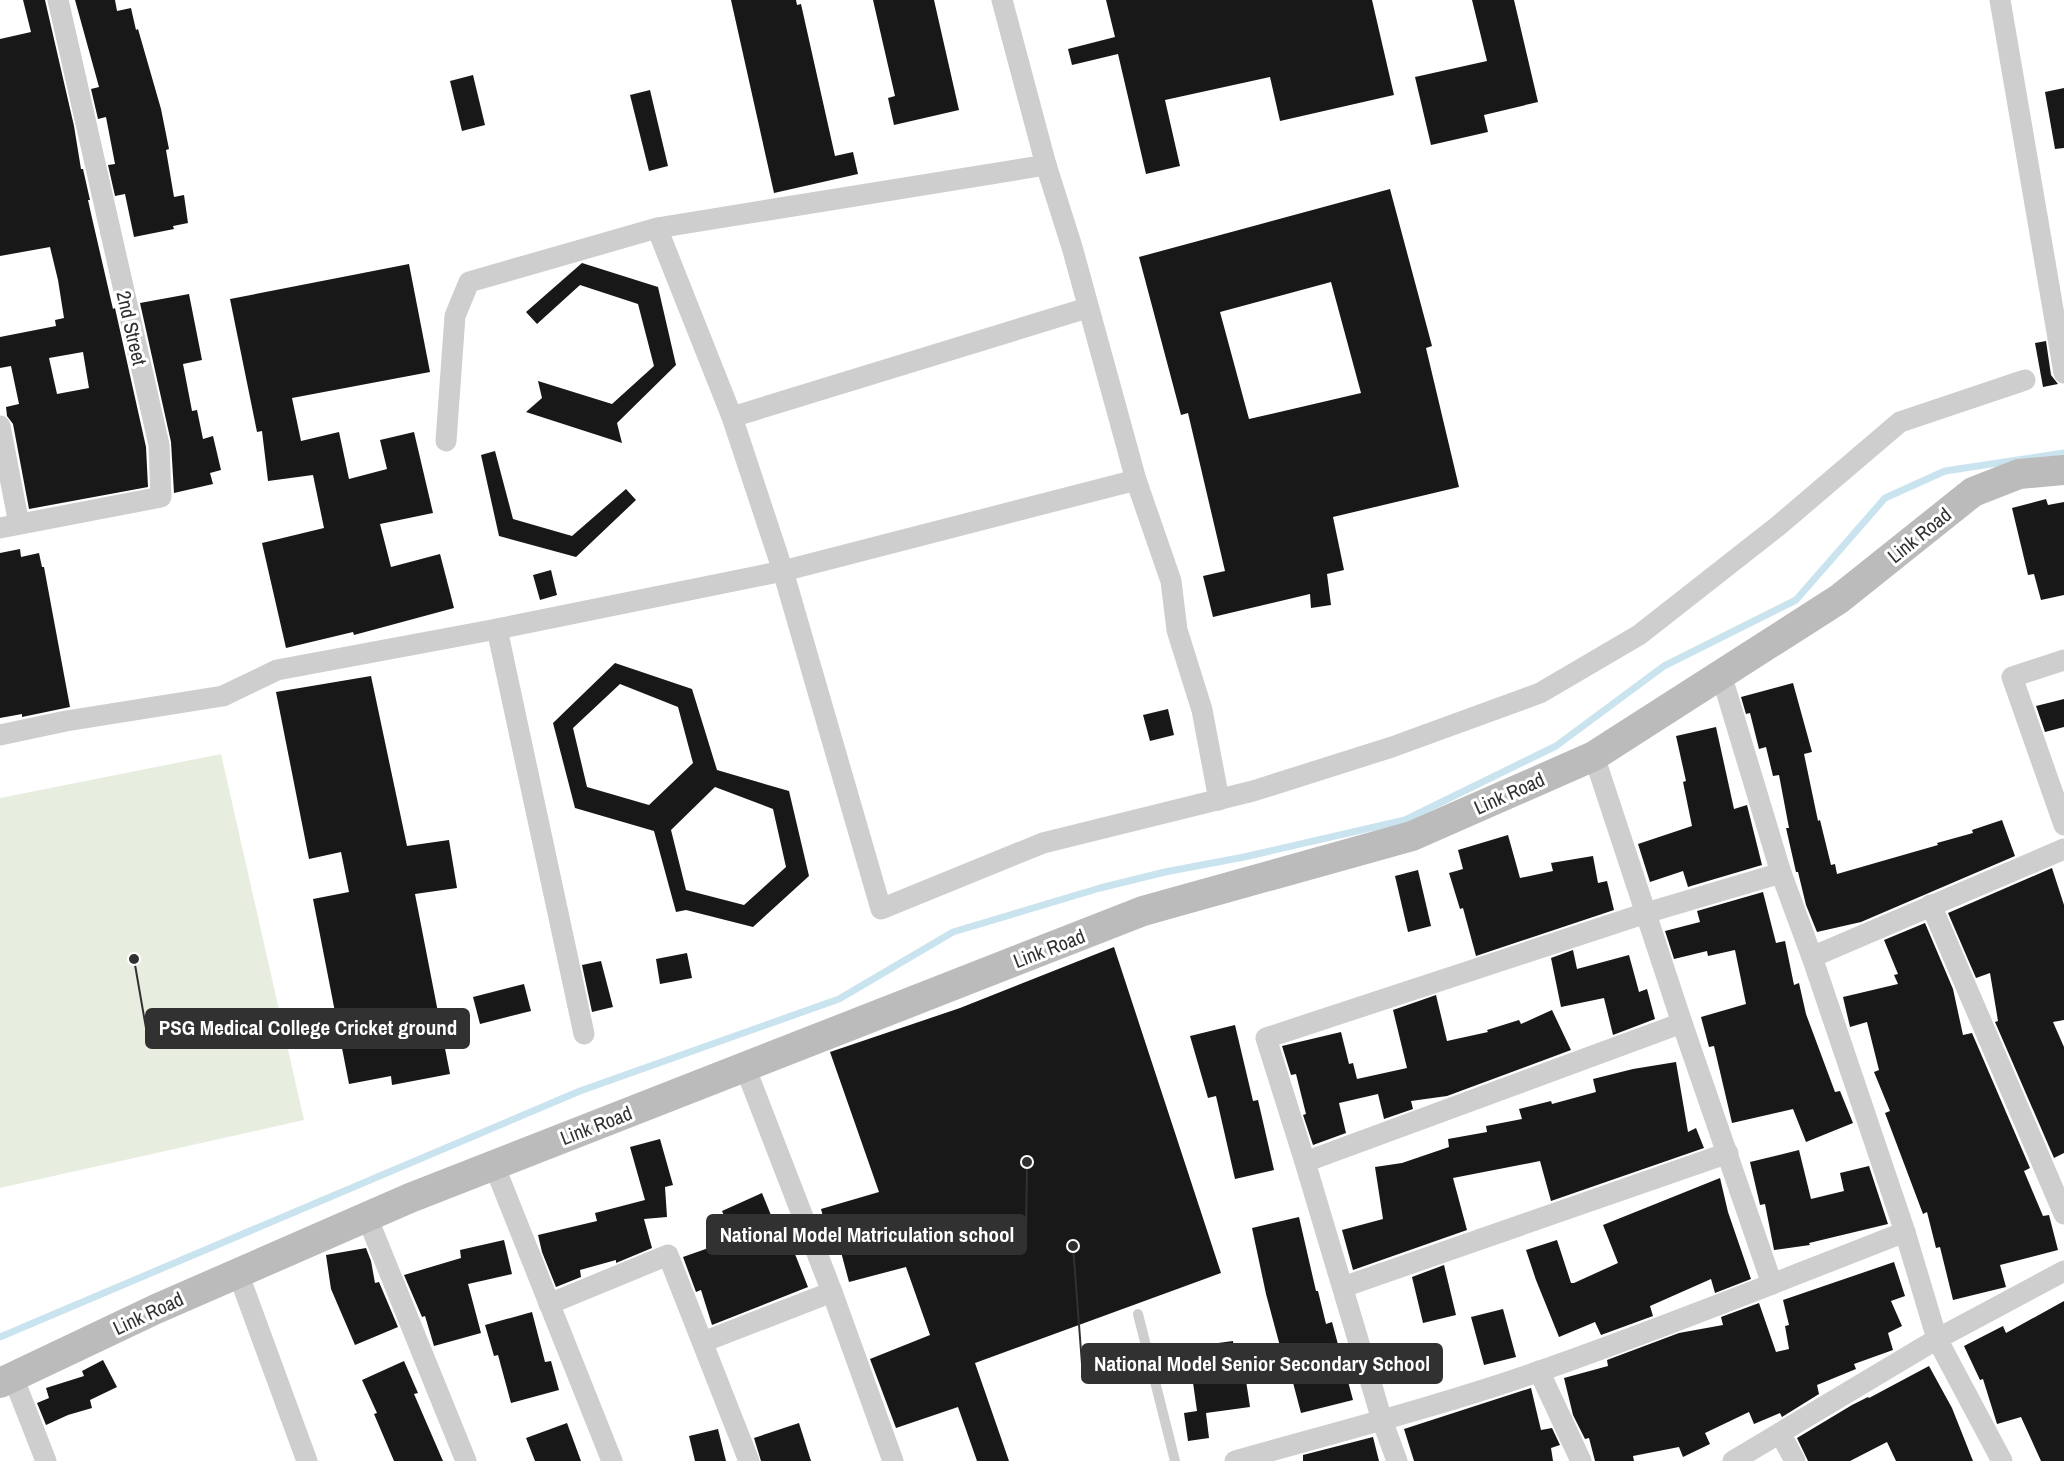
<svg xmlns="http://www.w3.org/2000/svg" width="2064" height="1461" viewBox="0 0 2064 1461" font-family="'Archivo Narrow',sans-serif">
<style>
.green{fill:#e8eedf}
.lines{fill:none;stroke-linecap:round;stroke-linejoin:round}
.stream{stroke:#cae4ef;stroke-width:7}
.building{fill:#181818;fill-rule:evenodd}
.lane{stroke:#cecece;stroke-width:10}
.street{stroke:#cecece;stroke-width:21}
.secondary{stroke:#bbb;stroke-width:30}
.labels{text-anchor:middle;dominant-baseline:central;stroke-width:6;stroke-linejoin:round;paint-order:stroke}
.street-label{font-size:20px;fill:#313131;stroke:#fff}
.leader{fill:none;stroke:#313131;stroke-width:2}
.callout-dot{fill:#313131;stroke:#fff;stroke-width:2}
.callout{fill:#313131;stroke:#313131;stroke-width:2}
.callout-label{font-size:21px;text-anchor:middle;font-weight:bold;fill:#fff}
</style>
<rect width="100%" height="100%" fill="#fff"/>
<path class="green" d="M221,754l83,366 -304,68v-390z"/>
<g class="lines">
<path class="stream" d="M0,1337l580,-246 259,-92 114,-67 147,-44 65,-16 79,-15 161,-37 151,-74 108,-80 132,-66 89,-102 60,-27 119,-18"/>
</g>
<g class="building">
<path d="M23,0h22l29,126 7,43h2l7,31h-2l4,18 21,91 2,-1 31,139 2,40 -119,22 -16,-85 -6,-8 -1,-9 13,-3 -8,-38 -11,2v-31l56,-11 -1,-6 9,-2 -6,-38 -8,-33 -50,9v-217l31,-7zM83,352l6,36 -32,6 -8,-36z"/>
<path d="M75,0h40l2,11 14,-3 5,22 2,-1 23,80 8,40 -3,1 8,47 10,-2 4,28 -15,3 1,3 -40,8 -9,-43 -10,2 -7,-31 7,-1 -9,-47 -8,2 -7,-30 8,-2z"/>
<path d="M731,0h65l1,5 4,-1 34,152 18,-4 5,22 -84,19z"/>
<path d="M873,0h61l25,110 -65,15 -6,-27 7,-2z"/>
<path d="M1106,0h266l22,95 -114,26 -10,-44 -105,23 15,66 -34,8 -28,-120 -46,11 -4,-16 47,-12z"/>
<path d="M1472,0h42l24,102 -54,13 4,17 -57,13 -16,-68 72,-16z"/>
<path d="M473,75l12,50 -23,6 -12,-50z"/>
<path d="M2064,88v60l-9,1 -10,-57z"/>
<path d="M650,90l18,76 -19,5 -19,-76z"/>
<path d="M1390,189l42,157 -6,2 33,139 -126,30 11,53 -17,4 4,31 -20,3 -1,-14 -97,23 -10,-41 22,-5 -37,-158 -7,2 -42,-158zM1331,282l30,111 -112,26 -29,-107z"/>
<path d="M582,263l76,24 18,78 -59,58 5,20 -96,-31 16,-14 -4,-17 74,23 42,-38 -16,-62 -58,-19 -43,39 -11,-12z"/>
<path d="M409,264l21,108 -138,26 9,43 38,-9 10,47 38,-10 -7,-29 34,-8 19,81 -53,11 11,43 49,-13 14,54 -100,27 -1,-3 -67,16 -24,-105 62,-15 -11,-53 -45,6 -6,-50 -5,1 -27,-133z"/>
<path d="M189,294l13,66 -19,4 9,47 5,-1 6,29 10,-3 8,34 -11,3 3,11 -39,9 -3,-51 -31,-139z"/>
<path d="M2046,341l5,34 7,9 -15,3 -8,-44z"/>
<path d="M495,451l18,68 59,17 54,-47 10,11 -60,57 -77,-21 -18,-81z"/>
<path d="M2046,499l2,6 16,-3v93l-23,5 -7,-26 -6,1 -16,-67z"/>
<path d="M20,549l1,8 18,-4 3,14h2l26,140 -48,10v-3l-22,4v-165z"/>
<path d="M551,570l6,25 -17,5 -7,-25z"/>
<path d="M615,663l77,26 25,81 72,21 20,85 -56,51 -67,-17 -10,2 -22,-81 -79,-23 -22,-85zM620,684l58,23 15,56 -44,42 -62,-18 -14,-59zM715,787l58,22 13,58 -42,38 -58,-15 -15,-60z"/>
<path d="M371,676l36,170 42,-6 8,48 -42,6 35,180 -58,11 -1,-9 -42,8 -36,-185 36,-7 -8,-40 -32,7 -33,-167z"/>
<path d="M1793,683l19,69 -8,2 14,67 2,-1 11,45 4,-1 2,10 101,-29 -1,-2 36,-10 -1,-3 30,-10 13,36 -154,66 -44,10 -11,-27 -8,-33h-2l-10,-44h3l-10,-53 -6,1 -7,-29 -7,2 -9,-36 -4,1 -5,-17z"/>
<path d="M2064,699v28l-19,5 -9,-26z"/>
<path d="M1168,709l6,26 -24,6 -7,-26z"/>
<path d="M1716,727l18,82 13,-4 15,60 -71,21 -3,1 -5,-16 -33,11 -12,-38 54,-18 -9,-44 3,-1 -10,-45z"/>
<path d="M1508,835l12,43 33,-7 -2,-8 42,-7 5,27 9,-2 7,29 -138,46 -13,-48 -3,1 -11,-36 14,-4 -5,-19z"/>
<path d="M2052,868l12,37v115l-11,2 11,25v106l-10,5 -59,-136 3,-1 -8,-48 -14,5 -28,-65z"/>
<path d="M1418,870l13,56 -23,6 -13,-56z"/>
<path d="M1763,892l13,51 9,-2 9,44 5,-2 7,31 29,78 5,-1 13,32 -47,19 -13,-33 -61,14 -18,-77 -5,1 -8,-30 45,-13 -11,-54 -27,6 -1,-5 -33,8 -9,-28 35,-9 -3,-11z"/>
<path d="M1925,923l28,66 10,46 9,-2 58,135 -6,3 19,45 6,-1 9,35 -58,15 6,22 -53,13 -13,-53 -4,1 -9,-36 -4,2 -38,-101 5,-2 -16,-39 5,-2 -12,-48 -17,5 -7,-30 55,-13 -4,-9 4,-1 -14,-34z"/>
<path d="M1114,947l107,326 -246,90 34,98h-32l-19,-54 -62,21 -26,-69 60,-24 -24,-68 -57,15 -12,-45 -8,2 -8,-30 58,-17 -49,-140 130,-44z"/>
<path d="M1573,950l4,19 52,-14 10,37 8,-3 8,30 -42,16 -9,-37 -43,9 -10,-49z"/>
<path d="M687,953l5,25 -32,6 -4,-25z"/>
<path d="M601,961l12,46 -21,5 -10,-47z"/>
<path d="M524,984l7,27 -51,13 -7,-27z"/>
<path d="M1436,995l11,46 41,-9 -1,-2 32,-10 2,4 31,-14 19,40 -124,46 -36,5 2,8 -29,10 -6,-25 -39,9 7,30 -33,12 -10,-30 3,-1 -10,-40 -5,1 -9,-29 59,-14 8,32 4,-1 4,16 50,-11 -14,-58z"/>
<path d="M1235,1025l18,76 5,-1 16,70 -39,9 -19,-83 -8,2 -18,-62z"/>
<path d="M1676,1062l12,70 8,-4 8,20 -153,53 -11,-40 -87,17 14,52 -114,40 -11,-40 41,-11 -8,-52 27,-4 47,-16 -1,-8 39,-7 -1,-6 36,-7 -3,-10 32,-8 1,3 44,-12 -3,-13 40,-10z"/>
<path d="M660,1139l13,46 -8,2 2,30 -23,2 8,29 -36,15v-3l-36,10 1,7 -25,10 -14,-35 -4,-17 59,-14 -2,-8 50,-13 -15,-53z"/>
<path d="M1799,1150l12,49 33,-8 -4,-18 29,-7 19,58 -79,19 1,2 -36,5 -9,-46 -5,1 -10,-43z"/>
<path d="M1720,1178l8,34 23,67 -36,14 -4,-14 -61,27 3,10 -52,19 -6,-13 -36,15 -23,-57 -10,-30 31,-10 14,43h3l44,-20 -15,-38z"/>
<path d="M762,1193l13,32 7,-4 26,66 -96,38 -11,-35 -5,2 -13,-35 51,-18 -12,-28z"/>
<path d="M1299,1217l17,74h2l8,33 6,-2 21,78 -52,13 -10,-38 -3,1 -22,-82 -14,-66z"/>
<path d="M504,1240l8,34 -44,10 13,49 -47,13 -9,-30 -3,1 -18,-42 57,-17 -1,-8z"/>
<path d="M366,1248l5,13 4,22 4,-1 19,45 -43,18 -24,-56 -5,-34z"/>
<path d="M1894,1262l11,34 -14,5 11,25 -14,7 5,17 -39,14 2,5 -39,16 2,9 -37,23 -2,-4 -26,11 -5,-12 -44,21 5,11 -27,13 -4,-10 -46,9 1,5h-39l-6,-23 -4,1 -12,-24 -9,-37 44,-12 -1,-6 72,-27 44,-8 -2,-8 38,-14 17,49 13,-3 -4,-23 4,-1 -6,-25z"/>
<path d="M1444,1265l12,50 -33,8 -11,-46z"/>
<path d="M2064,1301v160h-23l-20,-44 -24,7 -14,-45 -3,1 -16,-34 39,-20 3,7z"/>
<path d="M1503,1309l13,48 -32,8 -13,-48z"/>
<path d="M532,1312l13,50 6,-1 8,29 -48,13 -13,-48 -4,1 -9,-31z"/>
<path d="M1233,1341l2,15 7,-2 8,53 -44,6 3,25 -21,3 -4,-28 13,-2 -9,-64z"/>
<path d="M103,1360l14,27 -27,13 2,8 -24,7 -22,10 -9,-22 12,-5 -3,-10 38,-12 -2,-5z"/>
<path d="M404,1361l14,32 -4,1 29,67h-49l-20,-47 3,-1 -15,-33z"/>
<path d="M1929,1366l23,42 21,53h-77l-9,-19 -37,19h-42l-11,-23 55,-33 16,-8 1,1z"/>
<path d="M1531,1388l10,42 11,-2 8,17 -9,3 2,13h-139l-10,-32z"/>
<path d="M567,1423l14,38h-46l-9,-23z"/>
<path d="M799,1423l12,38h-50l-7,-23z"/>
<path d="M718,1429l8,32h-31l-6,-25z"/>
<path d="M1373,1437l6,24h-76v-6z"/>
</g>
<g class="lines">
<path class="lane" d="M1138,1314l37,147"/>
<g class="street">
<path d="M1002,0l44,165 -389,63 75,189 51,154 98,338 162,-66 210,-52 139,-44 148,-54 99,-58 139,-109 122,-104 125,-42"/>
<path d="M2000,0l64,373"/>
<path d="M1046,165l26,82 64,233 35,101 6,49 25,80 17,90"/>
<path d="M732,417l355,-109"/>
<path d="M0,426l19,98"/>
<path d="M446,441l9,-125 14,-34 188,-54"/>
<path d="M0,528l161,-31 -2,-52 -101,-445"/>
<path d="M2064,660l-52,17 52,148"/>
<path d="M1721,674l60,199 31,84 93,275 32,107 65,122"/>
<path d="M0,735l66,-14 157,-25 54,-26 220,-41"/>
<path d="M1594,756l88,267 90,261"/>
<path d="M1931,905l133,309"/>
<path d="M1812,957l252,-108"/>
<path d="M584,1034l-87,-405 286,-58 353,-91"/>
<path d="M745,1067l87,225 61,169"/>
<path d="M1305,1162l377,-139"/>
<path d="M494,1165l118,296"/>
<path d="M367,1217l99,244"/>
<path d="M238,1273l69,188"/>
<path d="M1343,1287l385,-134"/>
<path d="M549,1304l119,-49 81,206"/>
<path d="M703,1342l129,-50"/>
<path d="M1539,1371l42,90"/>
<path d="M13,1377l33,84"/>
<path d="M1780,1433l15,28"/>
<path d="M1235,1461c102,-29 205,-55 305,-90 123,-43 244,-92 365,-139"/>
<path d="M1397,1461l-15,-41 -77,-258 -39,-124 380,-125 135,-40"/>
<path d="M1733,1461l204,-122 127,-68"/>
</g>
<path class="secondary" d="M0,1383l156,-74 254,-111 733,-287 269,-75 182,-80 245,-157 134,-107 46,-18 45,-4"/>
</g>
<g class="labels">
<g class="street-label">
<text transform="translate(132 328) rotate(77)">2nd Street</text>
<text transform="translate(1919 535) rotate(-39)">Link Road</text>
<text transform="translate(1509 793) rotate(-24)">Link Road</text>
<text transform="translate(1049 948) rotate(-21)">Link Road</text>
<text transform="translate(596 1125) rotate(-21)">Link Road</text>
<text transform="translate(148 1313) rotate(-25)">Link Road</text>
</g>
</g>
<path class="leader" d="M134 959L146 1028M1027 1162L1026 1235M1073 1246L1082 1364"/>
<g class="callout-dot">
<circle cx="134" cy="959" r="6"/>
<circle cx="1027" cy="1162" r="6"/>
<circle cx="1073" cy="1246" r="6"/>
</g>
<g class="callout">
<rect x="146" y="1009" width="323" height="39" rx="6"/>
<rect x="707" y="1215" width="319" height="39" rx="6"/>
<rect x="1082" y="1344" width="360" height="39" rx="6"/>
</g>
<g class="callout-label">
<text x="308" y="1035">PSG Medical College Cricket ground</text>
<text x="867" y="1242">National Model Matriculation school</text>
<text x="1262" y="1371">National Model Senior Secondary School</text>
</g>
</svg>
